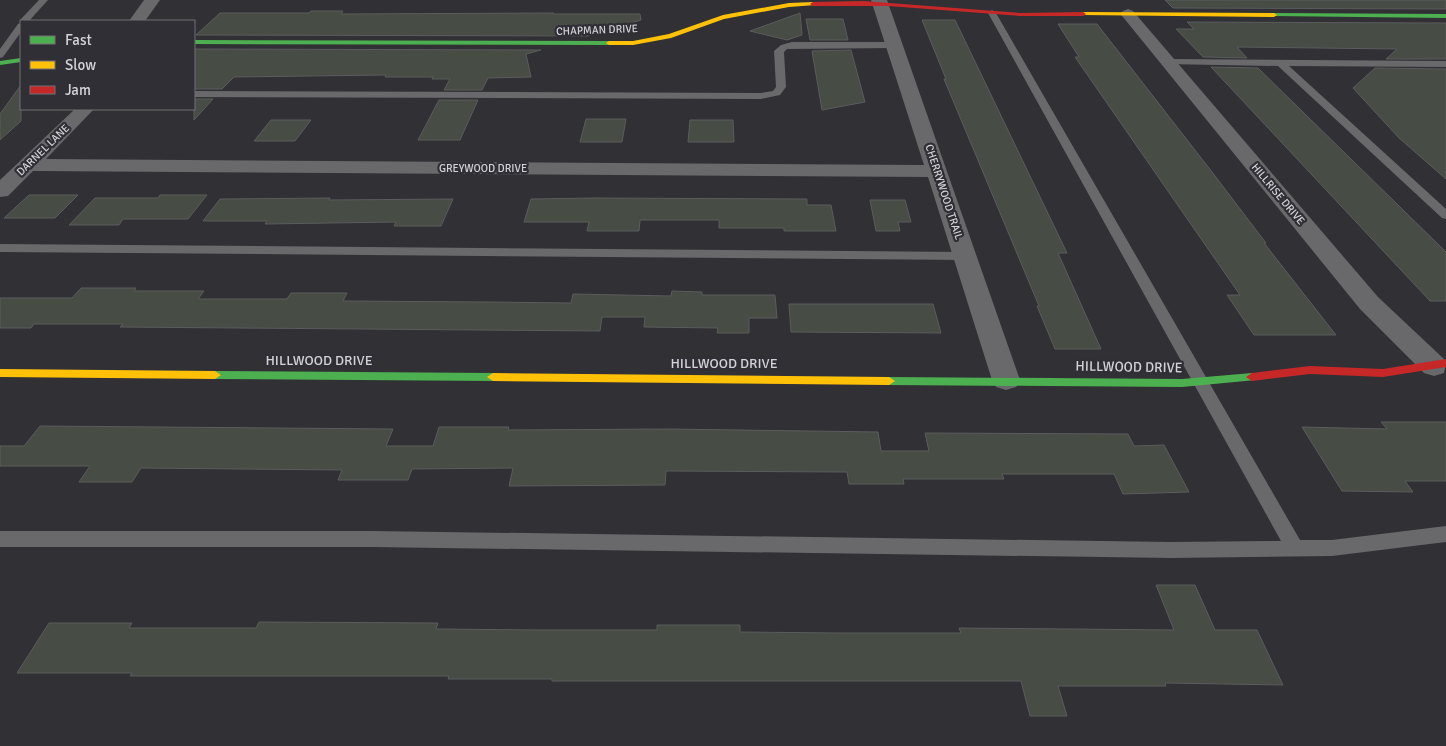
<svg xmlns="http://www.w3.org/2000/svg" width="1446" height="746" viewBox="0 0 1446 746" font-family="Signika,sans-serif">
<style>
.building{fill:#474c45;stroke:#5b5c5d}
.lines{fill:none;stroke-linecap:round;stroke-linejoin:round}
.lane{fill:#69686b;fill-rule:evenodd}
.street{fill:#69686b;fill-rule:evenodd}
.fast{fill:#4caf50;fill-rule:evenodd}
.slow{fill:#ffc107;fill-rule:evenodd}
.jam{fill:#c62828;fill-rule:evenodd}
.labels{text-anchor:middle;dominant-baseline:central;stroke-width:4.5;stroke-linejoin:round;paint-order:stroke}
.far-street-label{font-size:11px;fill:#d3d3d7;stroke:#302f36}
.street-label{font-size:14px;fill:#d3d3d7;stroke:#302f36}
</style>
<rect width="100%" height="100%" fill="#313035"/>
<g class="building">
<path d="M1165,0h281v9l-273,-1z"/>
<path d="M311,11h32l-2,3 213,-1 -1,1h87l1,6 -54,16 -391,-1 24,-22h89z"/>
<path d="M800,13l2,22 -15,5 -37,-9z"/>
<path d="M806,19h37l5,21h-38z"/>
<path d="M922,20h33l112,233h-9l43,96h-46l-18,-43h2l-95,-227h2z"/>
<path d="M1187,22l259,1v36h-60l11,-10 -160,-2 10,11 -44,-1 -27,-28h18z"/>
<path d="M1058,24h39l115,148 54,71h-2l72,92h-82l-27,-40h13l-165,-238h4z"/>
<path d="M194,49l347,1 -15,4 5,23 -43,1 -6,12h-38l6,-11h-18l1,-2h-48l1,-2 -152,2 -12,12h-28z"/>
<path d="M851,50l14,52 -43,8 -10,-59z"/>
<path d="M1211,67l47,1 188,184v49h-16z"/>
<path d="M1375,68l71,1v110l-47,-41 -46,-50z"/>
<path d="M21,85v36l-21,19v-26z"/>
<path d="M194,99h19l-19,21z"/>
<path d="M439,100h39l-18,40h-42z"/>
<path d="M586,119h40l-4,23h-42z"/>
<path d="M271,120h40l-16,21h-41z"/>
<path d="M690,120h43l1,22h-46z"/>
<path d="M29,195h49l-23,23h-51z"/>
<path d="M160,195h47l-19,24h-65l-4,6h-50l26,-27h63z"/>
<path d="M330,198l-1,2 124,-1 -12,27h-47l2,-4 -131,2 2,-3h-64l17,-22z"/>
<path d="M594,198l213,1v6h24l5,26h-52v-3h-65v-8h-79l-1,11h-52l2,-9h-65l7,-23z"/>
<path d="M870,200h35l6,22h-13l2,9h-24z"/>
<path d="M81,288h55l-2,3h70l-6,8h89l4,-6h56l-4,8 144,1 84,1 2,-9 98,2 1,-5 30,1v3h73l2,23h-28v15h-32l1,-5 -74,-1 1,-10h-43l-2,14 -480,-4 3,-3h-89l-3,4h-31v-30h72z"/>
<path d="M789,304h144l8,29 -150,-1z"/>
<path d="M1381,422h65v59h-41l8,11 -71,-1 -40,-64 85,2z"/>
<path d="M40,426l353,3 -7,17h47l6,-19h70l-1,3 160,-1 210,3 3,19h48l-4,-18 203,1 6,12 30,-1 25,47 -66,2 -9,-20h-112l2,5h-101l1,5h-55l-2,-12 -181,-1 -1,14 -156,1 4,-18 -101,1 -4,11h-70l4,-10 -201,-2 -9,14h-53l11,-16h-90v-20h24z"/>
<path d="M1156,585h39l20,45h42l26,55 -118,-2 1,3h-108l9,30h-37l-9,-35h-469v-2h-104l1,-3h-319l2,-3h-115l32,-50h83l-3,5h127l3,-6 179,1 -2,6 103,1h118v-5h83v7l99,1h122l-2,-5 215,2z"/>
</g>
<g class="lines">
<g class="lane">
<path d="M39,0h9l-19,21 -8,2v-4z"/>
<path d="M992,10l4,3 304,527h32l114,-14v16l-114,14 -161,2 -799,-11h-372v-16h372l799,11 110,-1 -293,-528z"/>
<path d="M21,23v9l-18,25 -3,1v-9l18,-25z"/>
<path d="M792,42h102l5,3 -5,3 -107,1 -3,3 2,35 -6,8 -19,4 -567,-2v-6l567,2 12,-2 3,-4 -2,-36 7,-6z"/>
<path d="M1168,59l278,2v6l-157,-1 157,143v10l-4,-1 -164,-152 -113,-2 -2,-2z"/>
<path d="M0,244l965,8 6,4 -6,4 -965,-8z"/>
</g>
<g class="street">
<path d="M144,0h16l-15,21h-16z"/>
<path d="M871,0h16l133,380 -4,7 -10,3 -10,-3 -4,-7 -64,-203 -895,-6 -25,25 -8,1v-17l75,-71h19l-48,50 878,6z"/>
<path d="M1128,9l5,2 245,286 66,62 2,4 -2,10 -10,3 -10,-3 -64,-64 -237,-292 -3,-3 3,-3z"/>
</g>
<g class="fast">
<path d="M1274,13l172,1v4l-174,-2v-2z"/>
<path d="M194,40l415,1 3,2 -3,2 -415,-1z"/>
<path d="M21,58v4l-21,3v-4z"/>
<path d="M215,371l278,2 6,4 -6,4 -278,-2 -6,-4z"/>
<path d="M1252,373l6,4 -2,3 -74,7 -293,-2 -6,-4 6,-4 293,2z"/>
</g>
<g class="slow">
<path d="M813,2l3,2 -1,1 -26,2 -65,12 -53,19 -38,7h-24l-3,-2 3,-2h24l36,-7 54,-19 66,-12z"/>
<path d="M1083,12l191,1 3,2 -3,2 -193,-2 -1,-1z"/>
<path d="M0,369l215,2 6,4 -6,4 -215,-2z"/>
<path d="M493,373l396,4 6,4 -6,4 -396,-4 -6,-4z"/>
</g>
<g class="jam">
<path d="M863,1l157,12 63,-1 3,2 -3,2h-63l-132,-10h-75l-3,-2 3,-2z"/>
<path d="M1446,359v8l-63,10 -73,-3 -58,7 -6,-4 6,-4 58,-7 73,3z"/>
</g>
</g>
<g class="labels">
<g class="far-street-label">
<text transform="translate(597 30) rotate(-2)">CHAPMAN DRIVE</text>
<text transform="translate(43 150) rotate(-44)">DARNEL LANE</text>
<text x="483" y="168">GREYWOOD DRIVE</text>
<text transform="translate(944 192) rotate(72)">CHERRYWOOD TRAIL</text>
<text transform="translate(1278 194) rotate(50)">HILLRISE DRIVE</text>
</g>
<g class="street-label">
<text x="319" y="360">HILLWOOD DRIVE</text>
<text x="724" y="363">HILLWOOD DRIVE</text>
<text transform="translate(1129 367) rotate(1)">HILLWOOD DRIVE</text>
</g>
</g>
<rect x="20" y="20" width="175" height="90" fill="#302f36" stroke="#717176"/>
<rect x="30" y="36" width="25" height="8" fill="#4caf50" stroke="#717176"/>
<text x="65" y="45" font-size="15" fill="#d3d3d7">Fast</text>
<rect x="30" y="61" width="25" height="8" fill="#ffc107" stroke="#717176"/>
<text x="65" y="70" font-size="15" fill="#d3d3d7">Slow</text>
<rect x="30" y="86" width="25" height="8" fill="#c62828" stroke="#717176"/>
<text x="65" y="95" font-size="15" fill="#d3d3d7">Jam</text>
</svg>
